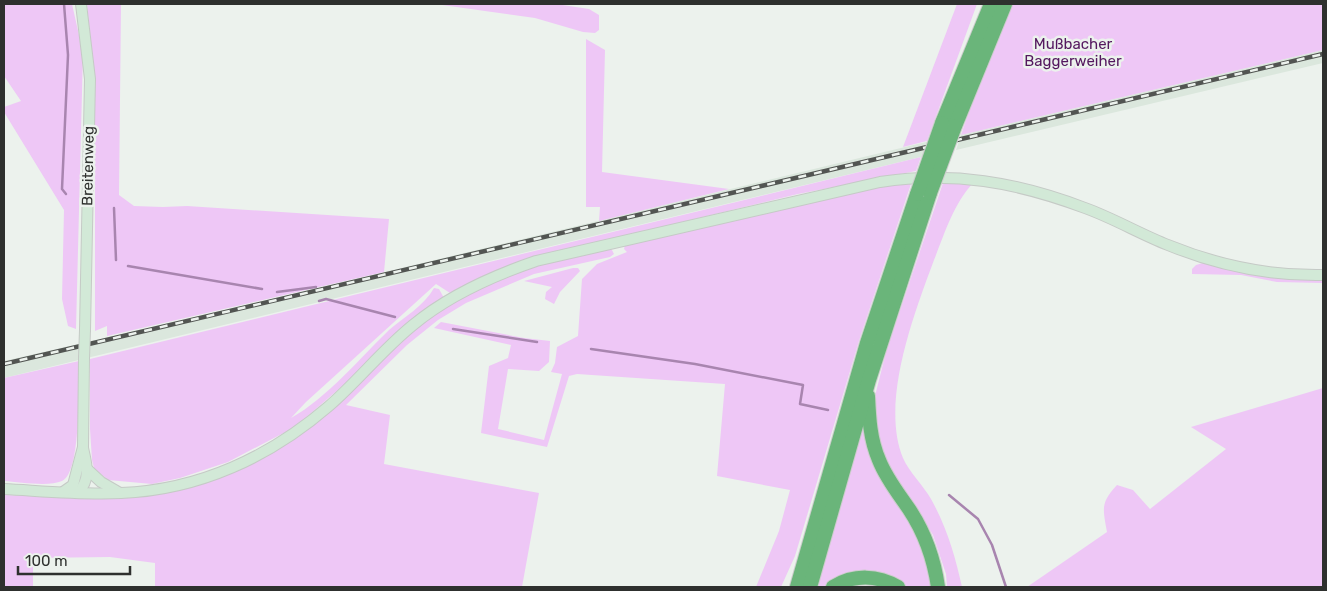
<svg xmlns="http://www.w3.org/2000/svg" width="1327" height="591" viewBox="0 0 1327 591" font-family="Rubik,sans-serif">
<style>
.built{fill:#dbe7dd}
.green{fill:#eec7f6}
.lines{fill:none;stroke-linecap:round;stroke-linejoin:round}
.stream{stroke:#a885af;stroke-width:2.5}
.secondary-casing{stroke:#c5cac6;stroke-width:12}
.motorway-casing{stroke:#cdcdcd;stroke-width:16}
.secondary{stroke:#d2e9d7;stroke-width:10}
.motorway{stroke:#6ab57a;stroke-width:14}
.rail-casing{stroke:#525552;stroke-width:4.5}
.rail{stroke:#ecf2ed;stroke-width:2.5;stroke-dasharray:8;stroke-linecap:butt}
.secondary-bridge-casing{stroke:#c5cac6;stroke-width:12;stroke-linecap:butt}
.motorway-bridge-casing{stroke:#cdcdcd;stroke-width:16;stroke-linecap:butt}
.secondary-bridge{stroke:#d2e9d7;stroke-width:10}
.motorway-bridge{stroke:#6ab57a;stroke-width:14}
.labels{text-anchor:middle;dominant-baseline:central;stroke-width:5;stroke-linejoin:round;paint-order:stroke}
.park-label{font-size:15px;fill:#54185f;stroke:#ecf2ed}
.street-label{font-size:15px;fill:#2e302e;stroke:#ecf2ed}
</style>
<rect width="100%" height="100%" fill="#ecf2ed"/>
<g class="built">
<path d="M1323,50v13l-367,87 5,-15z"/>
<path d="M930,141l-5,15 -921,222v-17l219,-50z"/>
</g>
<g class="green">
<path d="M4,4h68l11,49 -7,276 -8,-3 -6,-27 2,-89 -60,-98v-5l17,-6 -17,-25z"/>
<path d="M87,4h34l-2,191 15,11 29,1 24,-1 202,13 -5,53 -277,64v-10l-12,5v-246z"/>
<path d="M435,4h121l33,5 10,6v15l-4,3 -12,-1 -48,-14z"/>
<path d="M957,4h20l-50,137 -24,6z"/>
<path d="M1011,4h312v46l-362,85 22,-65z"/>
<path d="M586,39l19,11 -3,122 127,17 -130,32 1,-14h-14z"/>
<path d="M921,157l-5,14 -118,23 -245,59 -48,14 -55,26 -14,-9 -130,118 -15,16c36,-20 69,-60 98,-88 15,-13 35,-24 45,-42l5,1 5,9 -149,129 -67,35 -48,16 -28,6 -44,-4 -14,-12 -2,-8 -2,-31v-70z"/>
<path d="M944,180l29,3c-20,22 -28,50 -39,77 -20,54 -54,142 -31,198 6,14 20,27 28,41 16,29 24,56 31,88h-15l-1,-13 -13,-39 -51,-80 -8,-40 2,-23 10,-40z"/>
<path d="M912,181l-53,160 -64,215 -14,31h-25l23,-56 11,-41 -73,-14 8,-92 -148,-10 -8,2 -22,71 -66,-14 8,-67 19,-8 3,-13 -77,-17 7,-6 83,16 26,3 -1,21 -10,9 -31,-2 -10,60 46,11 18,-66 -11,-2 4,-9 2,-16 21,-11 4,-57 15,-15 30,-12 -3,-3 1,-4 209,-50z"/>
<path d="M611,248l3,6 -4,3 -76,17 -68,29 -28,17 -31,25 -61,60 44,10 -6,49 155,29 -17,94h-367v-24l-45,-6 -77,1v29h-29v-92l103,4 34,-4 131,-42 140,-123 26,-20 38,-21 56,-22z"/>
<path d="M1206,262l117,16v5l-46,-1 -36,-7 -49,-1v-5l4,-4z"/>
<path d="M573,268h5l2,3 -20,21 -6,12 -9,-5 1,-7 6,-5 -28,-6z"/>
<path d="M79,361c-1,22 3,112 -17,120 -13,6 -43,1 -58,0v-103z"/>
<path d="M1323,388v199h-296l80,-55c-4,-23 -7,-29 10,-47l16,5 17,19 76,-60 -35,-22z"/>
<path d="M863,425l50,97 21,65h-27l-17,-10 -72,10 26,-99z"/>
</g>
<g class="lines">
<g class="stream">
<path d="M64,4l4,51 -6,134 4,5"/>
<path d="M114,208l2,52"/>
<path d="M128,266l134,23"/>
<path d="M277,292l39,-5"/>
<path d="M319,301l7,-2 69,18"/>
<path d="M453,329l84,13"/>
<path d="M591,349l104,15 108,21 -3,19 28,6"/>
<path d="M949,495l29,24 14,26 14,42"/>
</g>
<g class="secondary-casing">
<g id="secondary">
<path d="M81,4l9,75 -5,251"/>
<path d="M88,470l13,12 19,11"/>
<path d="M4,489c38,2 78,6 117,4 78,-3 149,-36 208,-87 29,-25 53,-56 84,-81 36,-30 79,-49 123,-64l344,-79c73,-11 136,0 205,26 28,10 55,26 83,37 49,20 102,31 155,30"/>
<path d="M63,492l10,-7 10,-38 1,-89"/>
<path d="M78,493c13,-14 9,-28 5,-45"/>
</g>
</g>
<g class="motorway-casing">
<g id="motorway">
<path d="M942,123l49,-119"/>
<path d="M955,126l50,-122"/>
<path d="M868,396c1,22 2,43 11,64 7,18 19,33 30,49 16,24 25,50 29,78"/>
<path d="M797,587l70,-244 50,-149"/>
<path d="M810,587l59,-207 61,-187"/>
<path d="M833,587c21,-13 45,-12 65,0"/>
</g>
</g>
<use href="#secondary" class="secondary"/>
<use href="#motorway" class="motorway"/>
<g class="rail-casing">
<path id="rail" d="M4,364l1319,-310"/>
</g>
<use href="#rail" class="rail"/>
<g class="secondary-bridge-casing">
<path id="secondary-bridge" d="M84,358l1,-28"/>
</g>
<g class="motorway-bridge-casing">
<g id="motorway-bridge">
<path d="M930,193l25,-67"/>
<path d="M917,194l25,-71"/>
</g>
</g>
<use href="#secondary-bridge" class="secondary-bridge"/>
<use href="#motorway-bridge" class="motorway-bridge"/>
</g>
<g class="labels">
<g class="park-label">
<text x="1073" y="44">Mußbacher<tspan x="1073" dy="17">Baggerweiher</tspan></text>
</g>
<g class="street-label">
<text transform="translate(88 166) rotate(-89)">Breitenweg</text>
</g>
</g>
<rect width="1327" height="591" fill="none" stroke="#2e302e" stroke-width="10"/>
<path d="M18 566v8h112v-8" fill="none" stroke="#2e302e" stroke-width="2.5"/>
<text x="25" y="566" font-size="15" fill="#2e302e" stroke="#ecf2ed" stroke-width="4" paint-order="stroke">100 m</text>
</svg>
